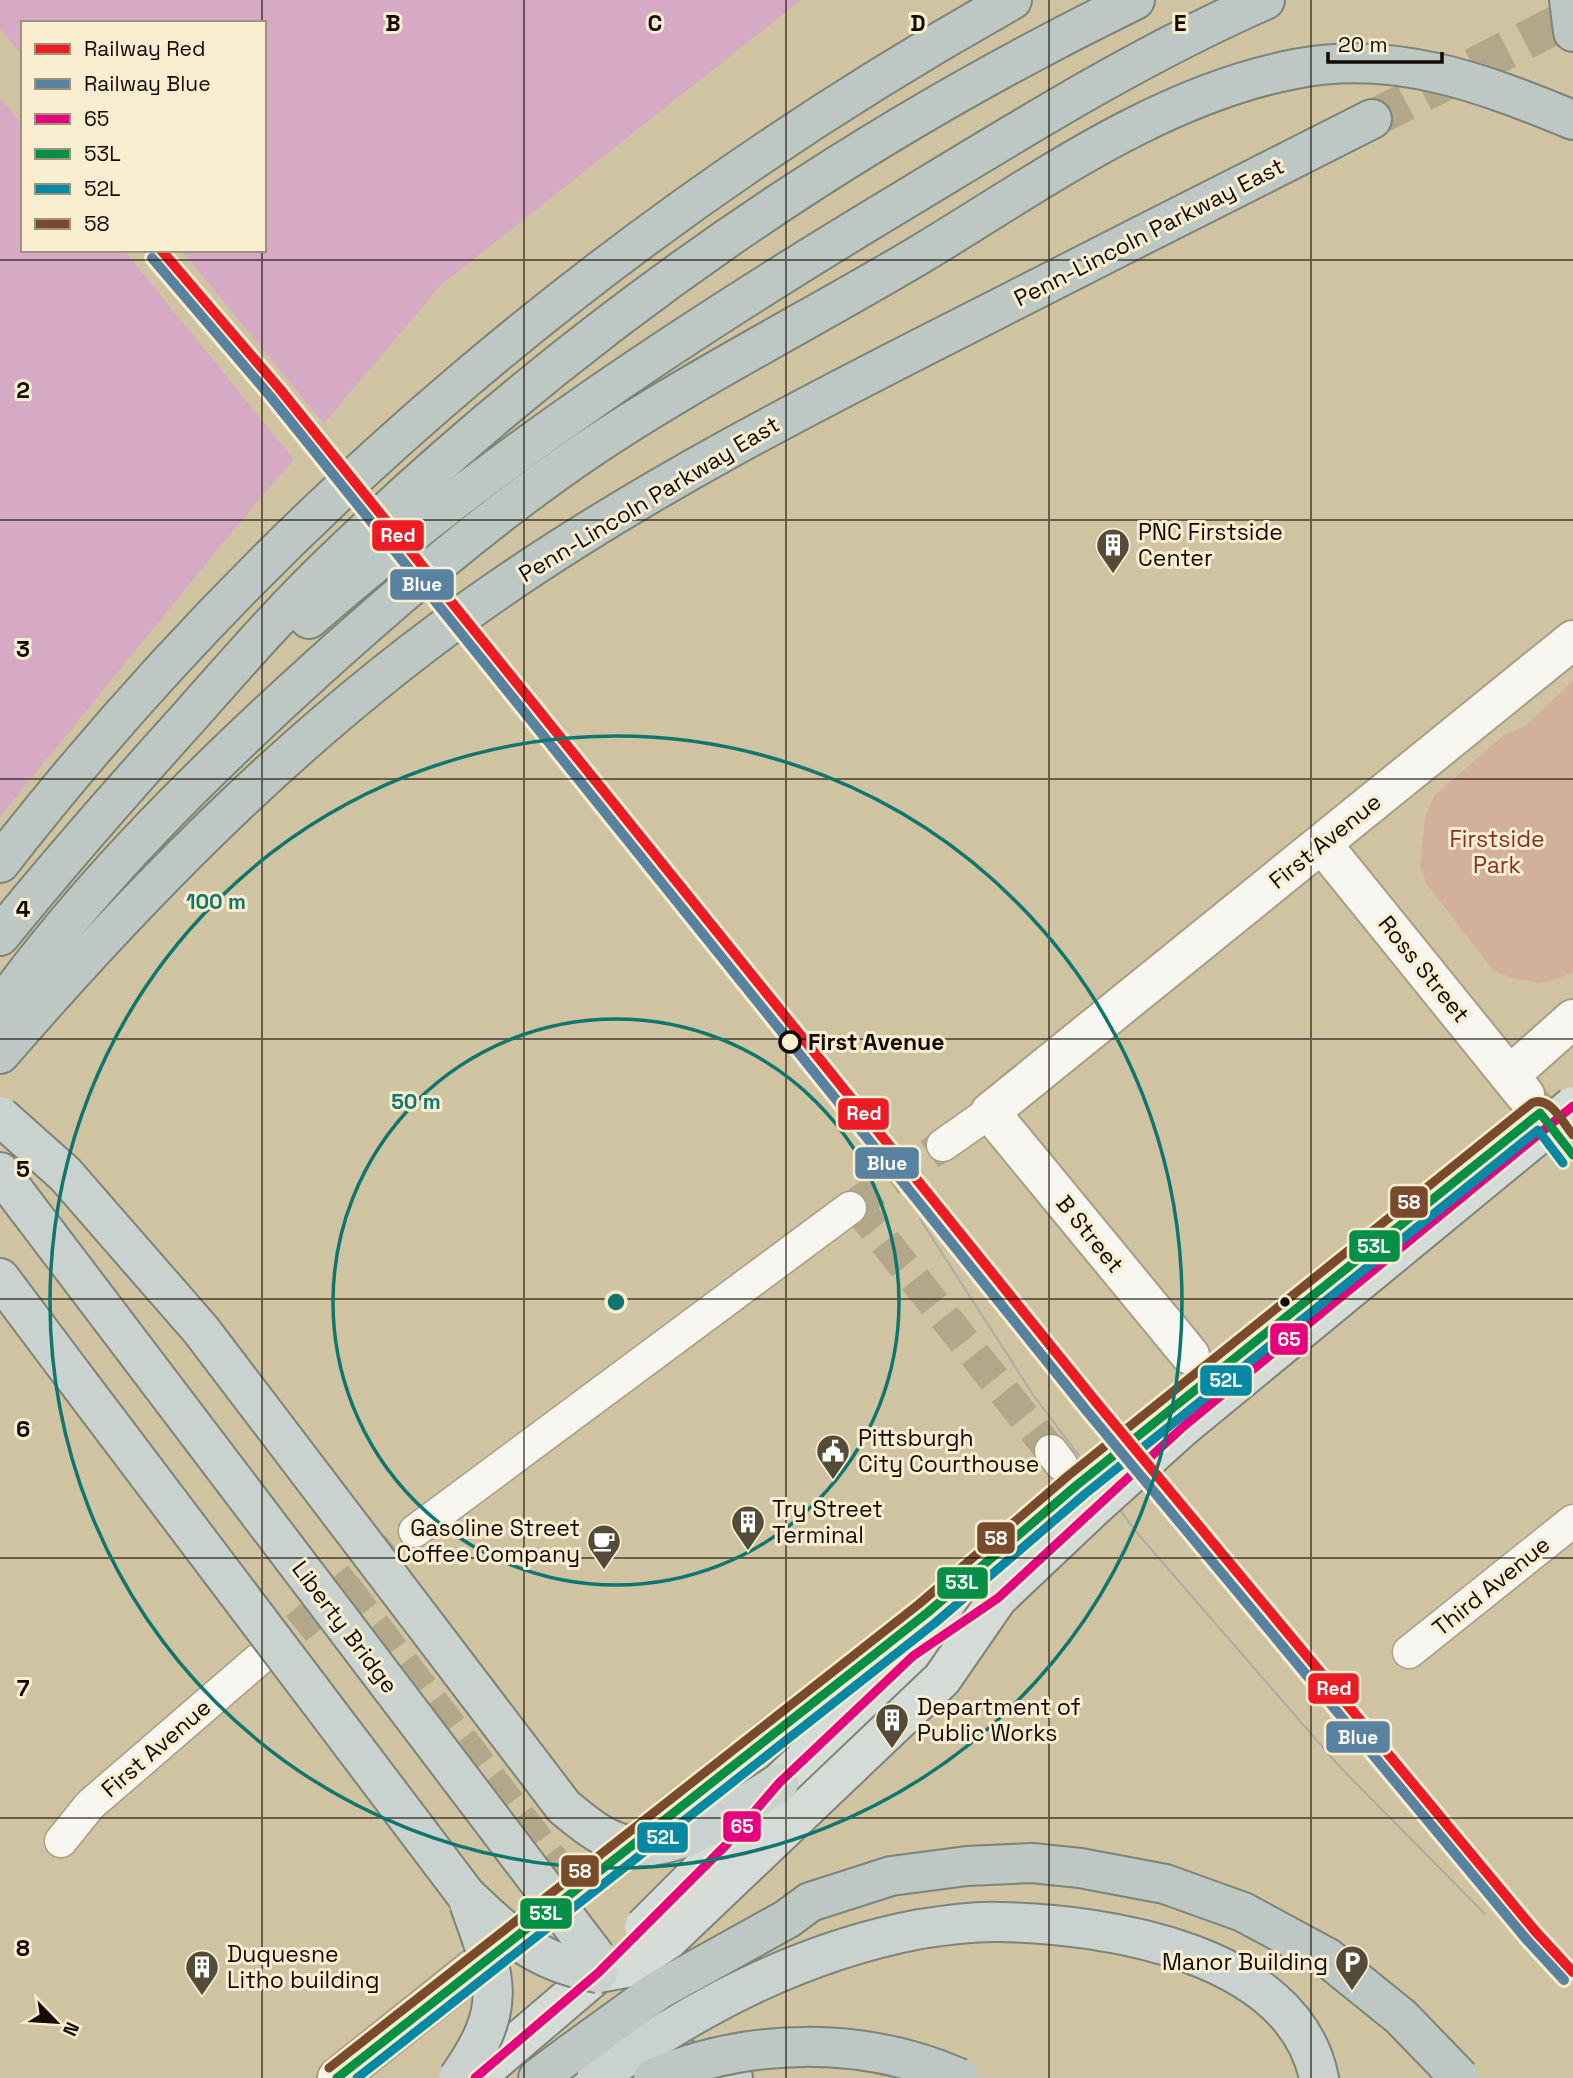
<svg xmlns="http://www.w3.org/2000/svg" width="1573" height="2078" viewBox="0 0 1573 2078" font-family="'Space Grotesk',sans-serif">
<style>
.green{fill:#d3b09b}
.water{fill:#d6aac4;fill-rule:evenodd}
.pier{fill:#cfc3a2}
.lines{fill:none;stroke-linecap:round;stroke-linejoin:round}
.minor-tunnel{stroke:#b3a78a;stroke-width:32;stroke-dasharray:32 16;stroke-linecap:butt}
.secondary-tunnel{stroke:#b3a78a;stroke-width:38;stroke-dasharray:38 19;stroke-linecap:butt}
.motorway-tunnel{stroke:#b3a78a;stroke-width:38;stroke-dasharray:38 19;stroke-linecap:butt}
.minor-casing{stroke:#a79e83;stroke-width:35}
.secondary-casing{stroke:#a79e83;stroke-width:42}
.primary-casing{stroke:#7d8477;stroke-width:42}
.trunk-casing{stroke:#7d8477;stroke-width:42}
.motorway-casing{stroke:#7d8477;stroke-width:42}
.minor{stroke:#f8f6f1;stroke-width:32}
.secondary{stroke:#f8f6f1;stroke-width:38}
.primary{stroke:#d5dbd7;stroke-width:38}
.trunk{stroke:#c9d2ce;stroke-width:38}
.motorway{stroke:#bdc8c5;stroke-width:38}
.tram{stroke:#afaba5;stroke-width:2}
.primary-bridge-casing{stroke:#7d8477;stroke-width:42;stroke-linecap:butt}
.trunk-bridge-casing{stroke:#7d8477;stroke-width:42;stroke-linecap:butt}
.motorway-bridge-casing{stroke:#7d8477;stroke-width:42;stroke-linecap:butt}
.primary-bridge{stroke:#d5dbd7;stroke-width:38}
.trunk-bridge{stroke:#c9d2ce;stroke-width:38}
.motorway-bridge{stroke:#bdc8c5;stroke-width:38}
.bus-1-casing{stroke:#f9eed0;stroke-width:14}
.bus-2-casing{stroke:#f9eed0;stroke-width:14}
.bus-3-casing{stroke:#f9eed0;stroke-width:14}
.bus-4-casing{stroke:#f9eed0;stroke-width:14}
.bus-1{stroke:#e5007d;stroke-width:9}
.bus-2{stroke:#038f45;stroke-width:9}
.bus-3{stroke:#0489a5;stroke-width:9}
.bus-4{stroke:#7a4b2a;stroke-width:9}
.rail-1-casing{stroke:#f9eed0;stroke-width:16}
.rail-2-casing{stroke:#f9eed0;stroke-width:16}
.rail-1{stroke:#ec1b24;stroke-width:10}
.rail-2{stroke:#5982a0;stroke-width:10}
.grid{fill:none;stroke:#130a00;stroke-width:2;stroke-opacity:0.55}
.ring{fill:none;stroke:#0f766e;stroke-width:3.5}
.stop-dot{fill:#f9eed0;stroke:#130a00;stroke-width:3.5}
.bus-dot{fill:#130a00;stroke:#f9eed0;stroke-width:2.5}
.labels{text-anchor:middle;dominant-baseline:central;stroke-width:6;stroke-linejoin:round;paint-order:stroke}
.street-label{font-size:23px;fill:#130a00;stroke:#f9eed0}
.poi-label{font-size:23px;fill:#130a00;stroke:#f9eed0;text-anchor:start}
.park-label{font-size:23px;fill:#892e23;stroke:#f9eed0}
.stop-label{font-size:23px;font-weight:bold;fill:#130a00;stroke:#f9eed0;text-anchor:start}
.grid-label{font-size:23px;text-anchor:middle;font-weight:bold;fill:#130a00;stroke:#f9eed0;stroke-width:6;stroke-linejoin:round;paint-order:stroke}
.centre{fill:#0f766e;stroke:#f9eed0;stroke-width:3.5}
.ring-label{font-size:21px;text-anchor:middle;font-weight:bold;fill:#0f766e;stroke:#f9eed0;stroke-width:6;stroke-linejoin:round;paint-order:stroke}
.line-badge{stroke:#f9eed0;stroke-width:2.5}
.badge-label{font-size:19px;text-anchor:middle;font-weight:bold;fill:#fff}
</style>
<rect width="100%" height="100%" fill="#cfc3a2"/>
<path class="green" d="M1573,681v291l-12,6 -22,5 -28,-5 -18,-8 -67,-87 -6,-17 5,-48 9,-22 70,-61 21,-9z"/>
<path class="water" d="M0,0h801l-360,285 -214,253 -227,279zM23,23h241v227h-241z"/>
<g class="pier">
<path d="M0,28l23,29v69l-23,-28z"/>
<path d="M124,250h57l145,176 -30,36z"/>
</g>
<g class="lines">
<g class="minor-tunnel">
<path d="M855,1204l196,247"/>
<path d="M850,1208l93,-63"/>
<path d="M1061,1464l16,21"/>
<path d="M345,1587l229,301"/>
<path d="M259,1659l156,-128"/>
</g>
<g class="secondary-tunnel">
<path d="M1529,1099l44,56"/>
<path d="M488,1957l439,-344 150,-128 289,-233"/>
</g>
<path class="motorway-tunnel" d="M1372,119l201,-103"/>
<g class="minor-casing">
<g id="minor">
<path d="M943,1145l47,-33"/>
<path d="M1051,1451l10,13"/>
<path d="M415,1531l435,-323"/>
<path d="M1409,1652l164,-131"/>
<path d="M61,1841l29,-36 168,-145"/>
</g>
</g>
<g class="secondary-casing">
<g id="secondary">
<path d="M1322,844l203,251"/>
<path d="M1510,1075l63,-56"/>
<path d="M1190,1355l-200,-243 583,-472"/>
<path d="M337,2078l145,-116"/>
</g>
</g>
<g class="primary-casing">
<g id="primary">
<path d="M779,1783l134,-127 84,-57"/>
<path d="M475,2078l123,-105"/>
</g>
</g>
<g class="trunk-casing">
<g id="trunk">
<path d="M0,1172l312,411"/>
<path d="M0,1278l72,96"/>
<path d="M920,1929c26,-4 53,-8 80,-7 106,2 293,30 319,156"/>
<path d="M679,2057l54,21"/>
</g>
</g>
<g class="motorway-casing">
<g id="motorway">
<path d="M1569,0l4,32"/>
<path d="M309,619c189,-165 390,-296 605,-425 114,-69 228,-140 351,-194"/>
<path d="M0,863c273,-351 624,-646 1012,-863"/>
<path d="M0,936c61,-75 125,-148 190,-220 46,-52 92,-105 142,-153 237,-229 507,-419 803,-563"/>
<path d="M0,1008c92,-127 204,-237 320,-342 81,-73 164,-144 253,-206 108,-75 232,-137 346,-205 118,-71 239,-160 376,-186 99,-20 188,14 278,51"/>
<path d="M0,1054c149,-172 309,-334 498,-464 148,-102 308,-184 468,-265 135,-69 271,-138 406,-206"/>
<path d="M538,2078l32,-24"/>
</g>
</g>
<use href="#minor" class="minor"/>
<use href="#secondary" class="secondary"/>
<use href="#primary" class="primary"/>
<use href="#trunk" class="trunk"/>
<use href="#motorway" class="motorway"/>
<path class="tram" d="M920,1219l114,177 104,138 201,232 146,148"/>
<g class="primary-bridge-casing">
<g id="primary-bridge">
<path d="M644,1927l82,-82 45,-52"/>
<path d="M598,1973l28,-5 42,-28 274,-261 56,-81 94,-89 92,-83 389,-320"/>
</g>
</g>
<g class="trunk-bridge-casing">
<g id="trunk-bridge">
<path d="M0,1116l65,58 136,156 363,477c16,13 33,28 53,35 53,20 120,-33 162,-59"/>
<path d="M72,1374l394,521c43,41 72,68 132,78"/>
<path d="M312,1583l284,374"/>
<path d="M458,2078c50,-71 39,-98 11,-175"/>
<path d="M596,2078c100,-71 203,-126 324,-149"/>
</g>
</g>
<g class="motorway-bridge-casing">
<g id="motorway-bridge">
<path d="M570,2054l87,-63 130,-72 23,-17 81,-26 76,-10 65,-3 48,5 85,16 78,28 85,46 73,59 59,61"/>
<path d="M653,2078c96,-41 211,-42 306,0"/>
</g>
</g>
<use href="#primary-bridge" class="primary-bridge"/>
<use href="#trunk-bridge" class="trunk-bridge"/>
<use href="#motorway-bridge" class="motorway-bridge"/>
<g class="bus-1-casing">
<path id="bus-1" d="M475,2078l123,-105 128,-128 53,-62 134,-127 85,-58 186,-172 389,-320"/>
</g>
<g class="bus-2-casing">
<path id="bus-2" d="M337,2078l590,-465 150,-128 463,-372 33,42"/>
</g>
<g class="bus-3-casing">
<path id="bus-3" d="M357,2078l578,-455 150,-129 453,-364 25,33"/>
</g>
<g class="bus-4-casing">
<path id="bus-4" d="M329,2068l590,-464 150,-129 463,-372c18,-8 31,20 41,32"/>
</g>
<use href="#bus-1" class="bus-1"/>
<use href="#bus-2" class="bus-2"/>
<use href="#bus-3" class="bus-3"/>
<use href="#bus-4" class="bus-4"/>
<g class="rail-1-casing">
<path id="rail-1" d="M161,250l118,138 817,1014 440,530 37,40"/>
</g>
<g class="rail-2-casing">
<path id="rail-2" d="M152,258l118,138 816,1014 441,530 37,40"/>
</g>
<use href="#rail-1" class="rail-1"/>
<use href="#rail-2" class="rail-2"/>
</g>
<path class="grid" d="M262,0v23M524,0v2078M786,0v2078M1049,0v2078M1311,0v2078M262,250v1828M0,260h1573M0,520h1573M0,779h1573M0,1039h1573M0,1299h1573M0,1558h1573M0,1818h1573"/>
<g class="ring">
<circle cx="616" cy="1302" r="283"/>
<circle cx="616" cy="1302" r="566"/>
</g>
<defs>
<g id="building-pin" transform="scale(1.75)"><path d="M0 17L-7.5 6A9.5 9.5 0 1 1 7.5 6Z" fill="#554b39" stroke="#f9eed0"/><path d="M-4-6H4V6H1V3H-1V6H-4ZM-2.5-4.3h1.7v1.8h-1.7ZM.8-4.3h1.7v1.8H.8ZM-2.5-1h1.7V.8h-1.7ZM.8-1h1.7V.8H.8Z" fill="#fff"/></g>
<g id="civic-pin" transform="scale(1.75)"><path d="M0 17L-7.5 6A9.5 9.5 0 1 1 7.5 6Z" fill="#554b39" stroke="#f9eed0"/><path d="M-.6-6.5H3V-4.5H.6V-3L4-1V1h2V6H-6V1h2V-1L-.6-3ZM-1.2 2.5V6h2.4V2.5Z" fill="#fff"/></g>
<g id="cafe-pin" transform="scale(1.75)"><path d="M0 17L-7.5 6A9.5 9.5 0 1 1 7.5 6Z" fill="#554b39" stroke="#f9eed0"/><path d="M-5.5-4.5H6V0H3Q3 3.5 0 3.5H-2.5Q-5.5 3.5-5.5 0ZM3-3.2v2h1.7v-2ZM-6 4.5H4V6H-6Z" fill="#fff"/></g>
<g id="parking-pin" transform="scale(1.75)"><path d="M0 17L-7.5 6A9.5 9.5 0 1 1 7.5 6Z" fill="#554b39" stroke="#f9eed0"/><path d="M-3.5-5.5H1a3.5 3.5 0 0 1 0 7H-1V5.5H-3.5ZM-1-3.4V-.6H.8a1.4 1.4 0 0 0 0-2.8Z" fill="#fff"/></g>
</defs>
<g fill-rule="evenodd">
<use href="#building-pin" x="1113" y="545"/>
<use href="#civic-pin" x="833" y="1451"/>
<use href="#building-pin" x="748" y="1522"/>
<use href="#cafe-pin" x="604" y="1541"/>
<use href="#building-pin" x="892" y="1720"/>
<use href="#parking-pin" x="1352" y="1962"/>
<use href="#building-pin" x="202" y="1967"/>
</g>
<circle class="stop-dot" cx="790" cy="1042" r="10"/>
<circle class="bus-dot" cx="1285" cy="1302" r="6"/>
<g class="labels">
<g class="street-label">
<text transform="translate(1149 232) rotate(-27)">Penn-Lincoln Parkway East</text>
<text transform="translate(649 499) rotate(-31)">Penn-Lincoln Parkway East</text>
<text transform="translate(1325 841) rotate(-39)">First Avenue</text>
<text transform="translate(1424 969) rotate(51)">Ross Street</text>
<text transform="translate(1090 1234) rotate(51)">B Street</text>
<text transform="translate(1491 1586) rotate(-39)">Third Avenue</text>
<text transform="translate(345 1627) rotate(53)">Liberty Bridge</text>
<text transform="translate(156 1748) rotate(-41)">First Avenue</text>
</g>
<g class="poi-label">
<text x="1138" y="532">PNC Firstside<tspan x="1138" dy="26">Center</tspan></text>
<text x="858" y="1438">Pittsburgh<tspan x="858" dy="26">City Courthouse</tspan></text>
<text x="772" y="1509">Try Street<tspan x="772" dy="26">Terminal</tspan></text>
<text x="580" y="1528" text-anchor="end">Gasoline Street<tspan x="580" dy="26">Coffee Company</tspan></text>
<text x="917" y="1707">Department of<tspan x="917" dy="26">Public Works</tspan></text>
<text x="227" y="1954">Duquesne<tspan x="227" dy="26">Litho building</tspan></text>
<text x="1328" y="1962" text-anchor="end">Manor Building</text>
</g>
<g class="park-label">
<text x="1497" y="839">Firstside<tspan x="1497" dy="26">Park</tspan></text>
</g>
<g class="stop-label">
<text x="808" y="1042">First Avenue</text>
</g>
</g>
<g class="grid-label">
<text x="393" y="31">B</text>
<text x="655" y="31">C</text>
<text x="918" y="31">D</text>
<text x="1180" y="31">E</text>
<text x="23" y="398">2</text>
<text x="23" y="657">3</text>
<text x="23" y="917">4</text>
<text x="23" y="1177">5</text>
<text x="23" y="1437">6</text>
<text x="23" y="1696">7</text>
<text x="23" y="1956">8</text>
</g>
<circle cx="616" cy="1302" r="10" class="centre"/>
<g class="ring-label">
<text x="216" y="909">100 m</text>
<text x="416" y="1109">50 m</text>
</g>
<g class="line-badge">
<rect x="371" y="519" width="54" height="33" rx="7" fill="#ec1b24"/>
<rect x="389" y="568" width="66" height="33" rx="7" fill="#5982a0"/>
<rect x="837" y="1097" width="53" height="34" rx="7" fill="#ec1b24"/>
<rect x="854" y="1146" width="66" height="34" rx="7" fill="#5982a0"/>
<rect x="1389" y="1185" width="40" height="34" rx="7" fill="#7a4b2a"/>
<rect x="1348" y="1229" width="53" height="34" rx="7" fill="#038f45"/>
<rect x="1269" y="1322" width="40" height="34" rx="7" fill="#e5007d"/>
<rect x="1199" y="1364" width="54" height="33" rx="7" fill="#0489a5"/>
<rect x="976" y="1521" width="40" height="34" rx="7" fill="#7a4b2a"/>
<rect x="936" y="1566" width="53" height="34" rx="7" fill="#038f45"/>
<rect x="1307" y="1672" width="53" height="33" rx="7" fill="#ec1b24"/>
<rect x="1325" y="1720" width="66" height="34" rx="7" fill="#5982a0"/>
<rect x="722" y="1810" width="40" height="33" rx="7" fill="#e5007d"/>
<rect x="636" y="1821" width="53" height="33" rx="7" fill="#0489a5"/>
<rect x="560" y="1854" width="40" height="34" rx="7" fill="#7a4b2a"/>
<rect x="519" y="1897" width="54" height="33" rx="7" fill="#038f45"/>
</g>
<g class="badge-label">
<text x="398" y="542">Red</text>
<text x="422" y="591">Blue</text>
<text x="864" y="1120">Red</text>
<text x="887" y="1170">Blue</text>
<text x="1409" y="1209">58</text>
<text x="1374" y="1253">53L</text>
<text x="1289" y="1346">65</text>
<text x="1226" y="1387">52L</text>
<text x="996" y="1545">58</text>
<text x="962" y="1589">53L</text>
<text x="1334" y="1695">Red</text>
<text x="1358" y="1744">Blue</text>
<text x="742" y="1833">65</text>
<text x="663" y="1844">52L</text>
<text x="580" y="1878">58</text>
<text x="546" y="1920">53L</text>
</g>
<rect x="21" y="21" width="245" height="231" fill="#f9eed0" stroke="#9d937d" stroke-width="2"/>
<rect x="35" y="44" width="35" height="10" fill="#ec1b24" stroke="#9d937d" stroke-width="2"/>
<text x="84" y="56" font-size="21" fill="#130a00">Railway Red</text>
<rect x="35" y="79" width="35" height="10" fill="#5982a0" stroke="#9d937d" stroke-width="2"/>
<text x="84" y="91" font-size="21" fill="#130a00">Railway Blue</text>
<rect x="35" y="114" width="35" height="10" fill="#e5007d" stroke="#9d937d" stroke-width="2"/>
<text x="84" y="126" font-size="21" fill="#130a00">65</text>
<rect x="35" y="149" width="35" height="10" fill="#038f45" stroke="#9d937d" stroke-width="2"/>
<text x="84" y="161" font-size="21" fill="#130a00">53L</text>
<rect x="35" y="184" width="35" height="10" fill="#0489a5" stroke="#9d937d" stroke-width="2"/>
<text x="84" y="196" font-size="21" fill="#130a00">52L</text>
<rect x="35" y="219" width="35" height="10" fill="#7a4b2a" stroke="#9d937d" stroke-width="2"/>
<text x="84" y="231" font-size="21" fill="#130a00">58</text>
<g transform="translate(56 2022) rotate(115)" stroke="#f9eed0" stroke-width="5" paint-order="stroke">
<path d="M0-5L12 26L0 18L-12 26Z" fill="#130a00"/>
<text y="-10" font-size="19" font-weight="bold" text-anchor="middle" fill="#130a00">N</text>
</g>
<path d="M1328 52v10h114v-10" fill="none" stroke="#130a00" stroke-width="3.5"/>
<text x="1338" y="52" font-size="21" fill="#130a00" stroke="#f9eed0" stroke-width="5" paint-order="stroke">20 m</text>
</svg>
